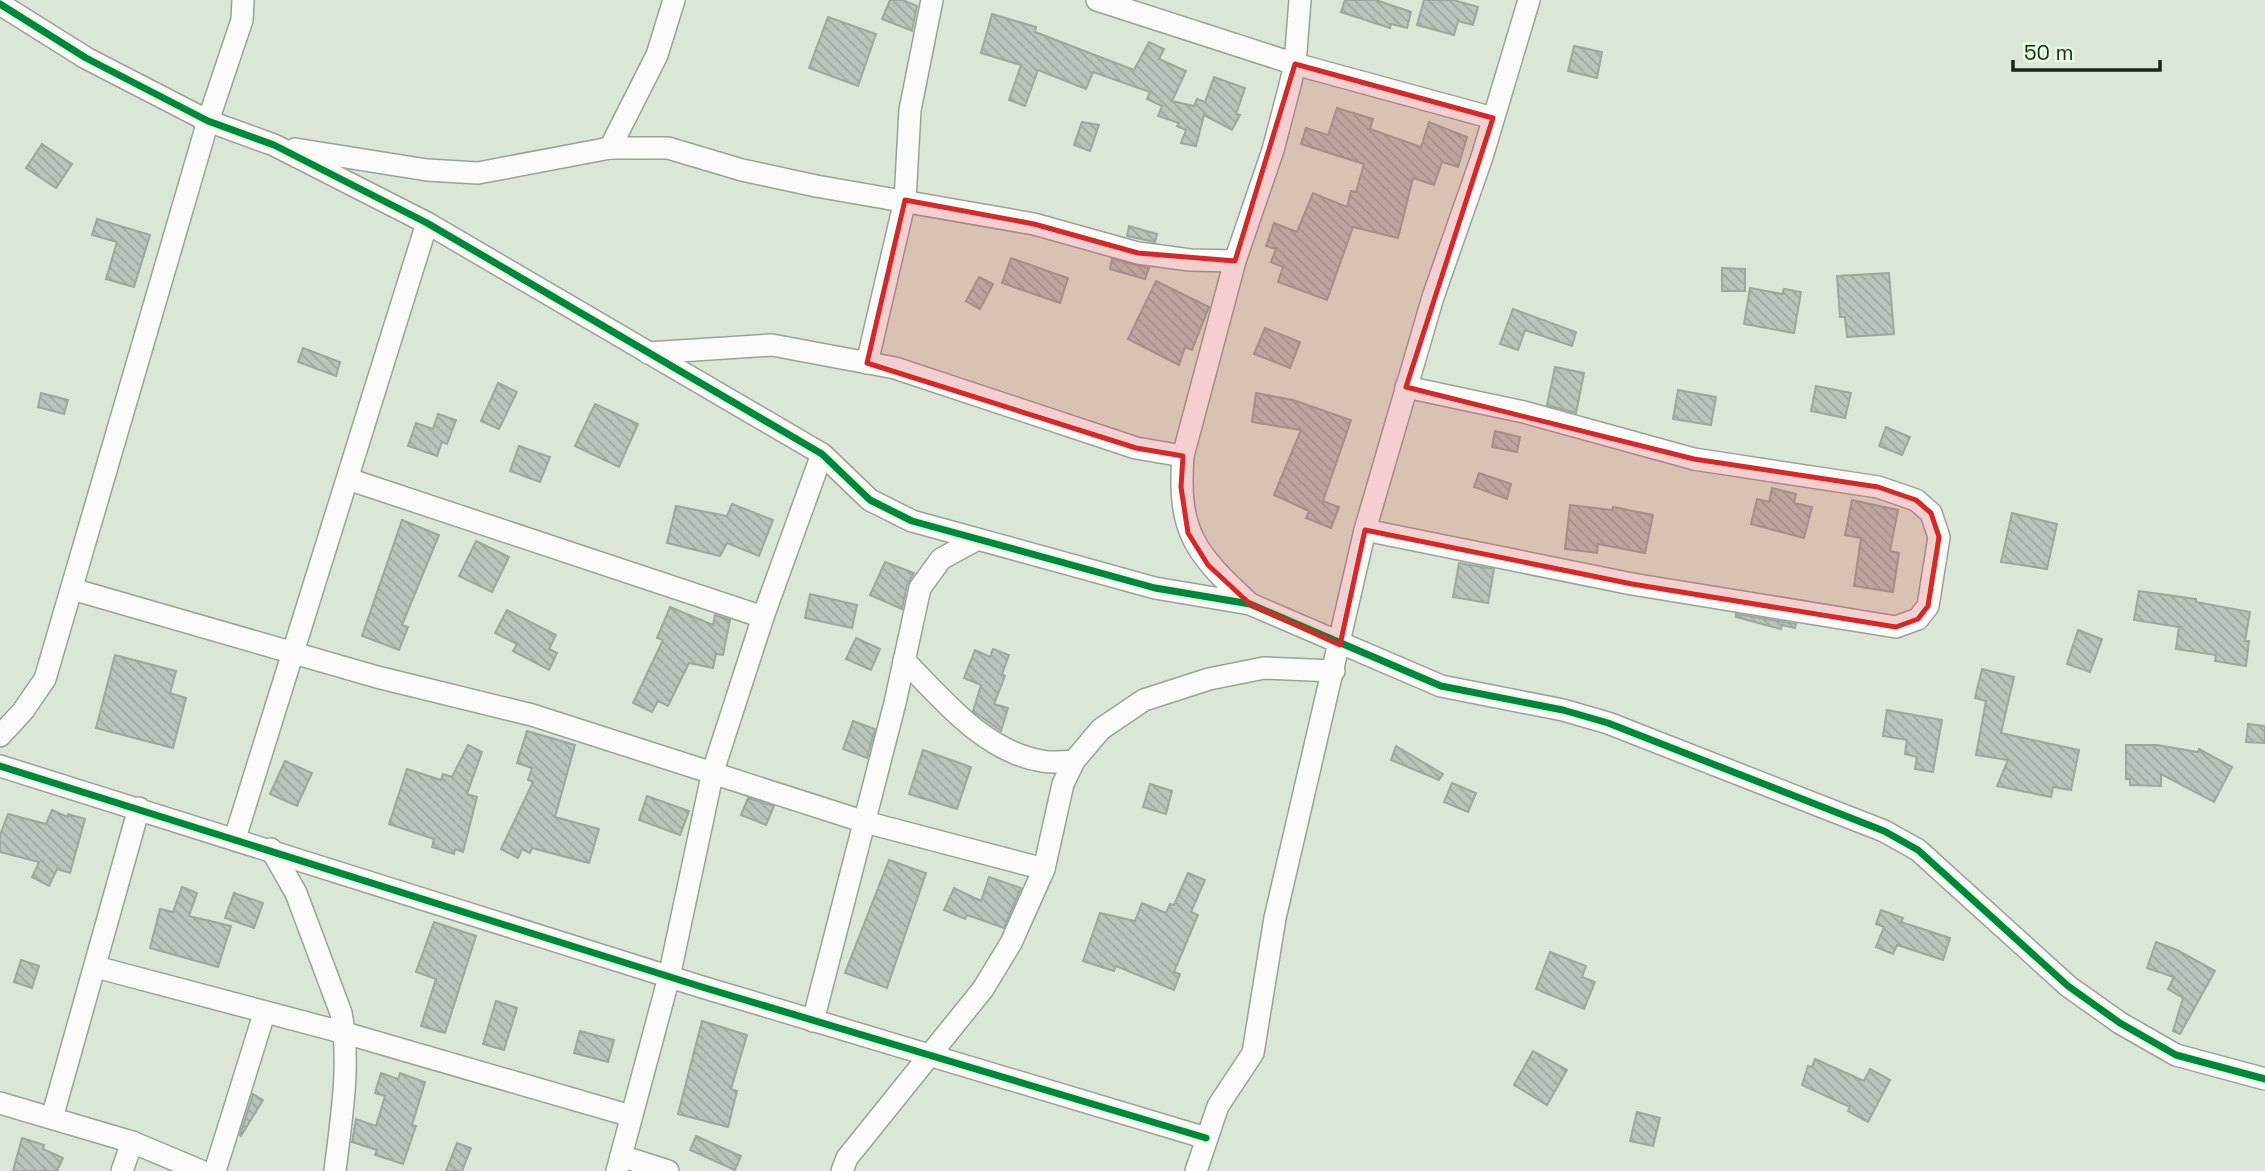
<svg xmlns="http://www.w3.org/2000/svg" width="2265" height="1171" viewBox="0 0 2265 1171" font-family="'Space Grotesk',sans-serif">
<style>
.building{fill:url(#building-back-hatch);stroke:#9da79e;stroke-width:2}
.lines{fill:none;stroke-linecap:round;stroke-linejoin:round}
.minor-casing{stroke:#9aa297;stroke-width:24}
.minor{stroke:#fafbf9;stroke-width:21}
.cycleway-casing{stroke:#e6fadf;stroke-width:11}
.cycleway{stroke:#00873e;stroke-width:7}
.marked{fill:#d62828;fill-opacity:0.2;stroke:#d62828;stroke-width:5;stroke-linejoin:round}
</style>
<defs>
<pattern id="building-back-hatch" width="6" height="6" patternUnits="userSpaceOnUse" patternTransform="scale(1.75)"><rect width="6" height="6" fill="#bac4bb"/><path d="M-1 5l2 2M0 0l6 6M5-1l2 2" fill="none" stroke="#9fa8a0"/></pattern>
</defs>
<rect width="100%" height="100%" fill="#dce6d8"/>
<g class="building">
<path d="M890,0h13l14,6 -5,25 -30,-12z"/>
<path d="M1345,0h31l35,12 -4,16 -16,-4 -1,4 -49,-16z"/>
<path d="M1424,0h29l25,7 -5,18 -15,-4 -4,14 -37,-10z"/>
<path d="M992,14l44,13 -1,5 99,38 15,-28 15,7 -5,10 27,12 -14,30 22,5 3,-7 8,3 9,-25 31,11 -9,26 4,1 -8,15 -28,-15 -8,31 -15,-3 5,-13 -9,-4 2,-3 -21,-7 4,-10 -15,-7 3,-7 -57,-20 -7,17 -48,-19 -13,36 -16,-6 12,-35 -40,-12z"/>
<path d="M828,17l48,17 -18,52 -49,-18z"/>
<path d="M1574,46l28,6 -5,26 -29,-7z"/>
<path d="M1337,108l36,11 -3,10 51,18 8,-25 38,15 -9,30 -16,-5 -8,23 -21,-7 -15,60 -45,-11 -26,73 -49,-18 5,-15 -12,-5 5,-13 -10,-3 8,-23 23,9 16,-39 34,14 4,-16 5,1 8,-28 -63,-20 5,-16 22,7z"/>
<path d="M1082,122l17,3 -9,26 -16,-6z"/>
<path d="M42,144l30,20 -16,24 -30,-20z"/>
<path d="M97,219l53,16 -16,52 -28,-8 11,-37 -25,-7z"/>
<path d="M1129,226l28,8 -2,8 -28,-6z"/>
<path d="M1011,258l57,20 -8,25 -58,-20z"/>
<path d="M1112,259l37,9 -4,11 -35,-10z"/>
<path d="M1722,268l23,1v22h-23z"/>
<path d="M1889,273l5,61 -47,3 -2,-20h-5l-3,-41z"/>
<path d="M979,277l14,7 -13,25 -14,-8z"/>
<path d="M1156,281l53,26 -17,43 -7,-3 -6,18 -51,-26z"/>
<path d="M1750,288l32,6 2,-5 17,3 -7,41 -50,-9z"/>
<path d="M1513,309l63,23 -4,14 -47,-16 -7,20 -18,-6z"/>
<path d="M1265,328l35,14 -10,26 -36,-14z"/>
<path d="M303,348l37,14 -4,14 -38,-14z"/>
<path d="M1555,367l29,6 -8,40 -29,-8z"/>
<path d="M498,383l19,9 -18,37 -18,-8z"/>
<path d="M1816,386l35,7 -6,25 -34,-7z"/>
<path d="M1678,390l38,7 -5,28 -38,-6z"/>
<path d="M41,393l27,7 -4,14 -26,-7z"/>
<path d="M1256,393l37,7 58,20 -28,81 16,6 -8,21 -25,-10 3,-7 -35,-16 27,-65 -49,-8z"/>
<path d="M595,404l43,20 -19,43 -44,-21z"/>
<path d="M438,414l18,6 -9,24 -5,-2 -5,14 -29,-10 8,-23 17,6z"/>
<path d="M1886,427l24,10 -8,18 -23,-9z"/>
<path d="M1495,431l25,6 -3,15 -25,-5z"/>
<path d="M519,446l31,11 -10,25 -30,-11z"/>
<path d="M1479,473l32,11 -4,15 -33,-12z"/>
<path d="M1772,488l24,6 -2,9 18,4 -8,31 -53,-14 6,-25 12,3z"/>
<path d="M1852,500l46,10 -8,41 9,2 -6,39 -39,-6 7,-48 -16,-3z"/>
<path d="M732,504l41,16 -14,36 -32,-13 -7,13 -53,-13 9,-37 51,10z"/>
<path d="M1570,505l42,5 1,-3 40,8 -8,38 -47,-9 -1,9 -32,-4z"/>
<path d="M2012,513l45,11 -10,45 -46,-7z"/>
<path d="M402,520l37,15 -37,90 6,2 -9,23 -37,-14z"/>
<path d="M476,541l33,16 -17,35 -33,-16z"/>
<path d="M885,562l29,11 -7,12 -5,24 -32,-14z"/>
<path d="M1459,563l35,6 -6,34 -35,-6z"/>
<path d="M2139,591l57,8v3l54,10 -5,29h4l-3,25 -31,-5 1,-6 -40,-6 3,-22 -45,-7z"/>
<path d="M810,594l47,11 -5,23 -47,-10z"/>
<path d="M670,607l43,18 2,-10 15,5 -7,35 -7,-1 -3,14 -24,-5 -21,43 -10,-5 -6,11 -19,-9 30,-63 -6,-2z"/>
<path d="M507,610l49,25 -7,14 8,4 -8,17 -36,-19 4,-7 -22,-11z"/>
<path d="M1736,614l60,10 -1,4 -13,-3 -1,4 -45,-12z"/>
<path d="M2078,630l24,9 -12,33 -23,-8z"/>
<path d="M856,638l24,11 -9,21 -25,-11z"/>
<path d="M993,649l16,6 -7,19 3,2 -11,28 14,4 -7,23 -28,-20 8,-26 -17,-7 11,-28 15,7z"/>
<path d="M115,655l61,16 -6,22 16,5 -13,50 -77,-20z"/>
<path d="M1982,669l32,8 -13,56 78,17 -8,40 -18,-3 -2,10 -54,-11 11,-26 -32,-5 10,-54 -11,-3z"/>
<path d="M1887,710l55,10 -9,52 -18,-3 2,-12 -12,-3 2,-14 -24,-4z"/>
<path d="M853,721l22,8 -8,29 -24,-9z"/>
<path d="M2248,724l17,2v17l-19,-1z"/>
<path d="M527,731l48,14 -20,72 44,12 -10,34 -57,-15 -2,5 -8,-4 -4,9 -17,-9 32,-67 -5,-2 4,-12 -15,-5z"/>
<path d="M468,745l14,7 -15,42 10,3 -14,55 -8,-3 -1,5 -22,-7 2,-8 -45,-15 18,-55 34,11 2,-6 9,3z"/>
<path d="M2126,745h31l41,7 1,-3 33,18 -18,35 -53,-28v12l-31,-1v-6h-4z"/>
<path d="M1396,746l47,28 -4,6 -48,-20z"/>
<path d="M923,750l48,17 -14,42 -48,-15z"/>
<path d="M285,761l27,12 -15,33 -27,-12z"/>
<path d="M1452,783l24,10 -8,19 -24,-10z"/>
<path d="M1150,784l22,7 -6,23 -23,-7z"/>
<path d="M647,796l42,15 -9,24 -41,-15z"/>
<path d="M748,798l26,8 -8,19 -25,-10z"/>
<path d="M52,810l16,7v-3l17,5 -15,54 -13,-4 -8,17 -17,-9 7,-15 -39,-10v-17l8,-21 38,10z"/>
<path d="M889,860l37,13 -39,115 -42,-15z"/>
<path d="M1188,873l17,7 -14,32 7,3 -24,57 6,2 -6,16 -58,-24 -2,5 -31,-10 17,-48 35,8 7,-18 24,10 4,-9 4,1z"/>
<path d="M989,877l32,11 -17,40 -37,-13 -2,4 -21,-9 10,-22 27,13z"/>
<path d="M182,887l15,6 -8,23 42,10 -13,41 -68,-19 10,-39 13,3z"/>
<path d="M234,893l29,10 -9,25 -29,-10z"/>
<path d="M1881,910l22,8 -2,4 49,16 -7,22 -46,-15 -4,9 -17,-7 8,-20 -8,-3z"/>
<path d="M434,922l42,14 -31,97 -24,-7 15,-47 -20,-7z"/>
<path d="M2156,942l21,8 38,21 -35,63 -7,-3 10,-33 -15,-9 6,-12 -27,-9z"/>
<path d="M1550,952l36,14 -4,11 13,5 -11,27 -48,-20z"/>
<path d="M21,960l18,6 -7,22 -18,-6z"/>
<path d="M496,1001l21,7 -13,42 -21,-6z"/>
<path d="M702,1021l45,14 -16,54 6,2 -9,36 -50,-13z"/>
<path d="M580,1031l34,9 -6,22 -34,-9z"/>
<path d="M1533,1051l34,19 -20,35 -33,-20z"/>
<path d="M1815,1059l49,22 6,-12 20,11 -22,42 -20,-11 2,-4 -48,-22 6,-19 4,1z"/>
<path d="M381,1073l17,6 2,-6 25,9 -13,43 4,1 -13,38 -28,-9 2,-5 -25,-8 4,-23 20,7 9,-30 -10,-3z"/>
<path d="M253,1094l10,6 -22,36 -1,-1z"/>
<path d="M1637,1112l23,6 -7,28 -23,-5z"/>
<path d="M696,1136l45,20 -6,14 -45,-20z"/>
<path d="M22,1138l22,7 -1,4 20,9 -6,13h-44z"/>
<path d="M457,1143l14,5 -9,23h-16z"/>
</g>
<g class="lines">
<g class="minor-casing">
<g id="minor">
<path d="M1097,0l198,64 198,54"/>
<path d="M0,4l86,54 122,63 66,24 153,78 395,231 48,46 42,21 243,67 95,16 191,82 122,24 45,13 276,108 34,19 150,136 52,37 56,32 89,24"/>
<path d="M610,148l47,-93 17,-55"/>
<path d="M295,149l132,21 51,3 132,-25h58l74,22 74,16 218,38 104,29 52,7 45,1"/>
<path d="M648,353l124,-8 123,23 241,80 47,8"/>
<path d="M867,363l38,-163 5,-90 22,-110"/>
<path d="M348,479l415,138"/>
<path d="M1365,530l267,54 264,43 22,-8 10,-13 11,-69 -8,-24 -15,-13 -38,-13 -184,-28 -170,-47 -118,-25"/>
<path d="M72,589l305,88 155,38 333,107 179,47"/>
<path d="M1250,604c-54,-50 -73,-71 -67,-148l52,-195 38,-111 16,-61 6,-25 5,-64"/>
<path d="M904,660c38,39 81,92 138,101 10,2 22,1 32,0"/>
<path d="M0,736l23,-25 22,-32 163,-558 34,-101 1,-20"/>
<path d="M0,766l702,221 504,151"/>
<path d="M235,838l192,-615"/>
<path d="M271,849l25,44 45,120c10,50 0,107 -6,158"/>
<path d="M96,967l249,66 286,83"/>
<path d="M813,1021l82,-318 25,-115 21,-29 35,-19"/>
<path d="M0,1103l132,39 69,29"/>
<path d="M52,1118l87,-310"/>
<path d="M621,1156l47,15"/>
<path d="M122,1171l10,-29"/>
<path d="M215,1171l49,-157"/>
<path d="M617,1171l52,-194 44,-206 50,-154 59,-163"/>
<path d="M842,1171l5,-13 136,-169 28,-46 33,-74 19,-85 11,-23 27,-32 43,-29 65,-21 55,-11 70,3"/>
<path d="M1196,1171l22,-65 35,-53 22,-135 90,-388 68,-233 49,-140 47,-157"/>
</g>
</g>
<use href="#minor" class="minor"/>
<g class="cycleway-casing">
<g id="cycleway">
<path d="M0,4l86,54 122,63 66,24 153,78 395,231 48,46 42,21 243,67 95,16 191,82 122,24 45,13 276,108 34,19 150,136 52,37 56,32 89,24"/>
<path d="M0,766l702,221 504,151"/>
</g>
</g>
<use href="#cycleway" class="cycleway"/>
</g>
<path class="marked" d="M1295,64l198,54 -87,269 288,72 184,28 38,13 15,13 8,24 -11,69 -10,13 -22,8 -264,-43 -267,-54 -25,115 -90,-41 -42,-39 -20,-32 -7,-46 2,-31 -47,-8 -269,-85 38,-163 129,24 104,29 97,8z"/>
<path d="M2013 60v10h147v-10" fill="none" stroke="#1b2219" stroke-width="3.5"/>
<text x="2024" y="60" font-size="21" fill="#1b2219" stroke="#e6fadf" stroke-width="5" paint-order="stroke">50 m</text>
</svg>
